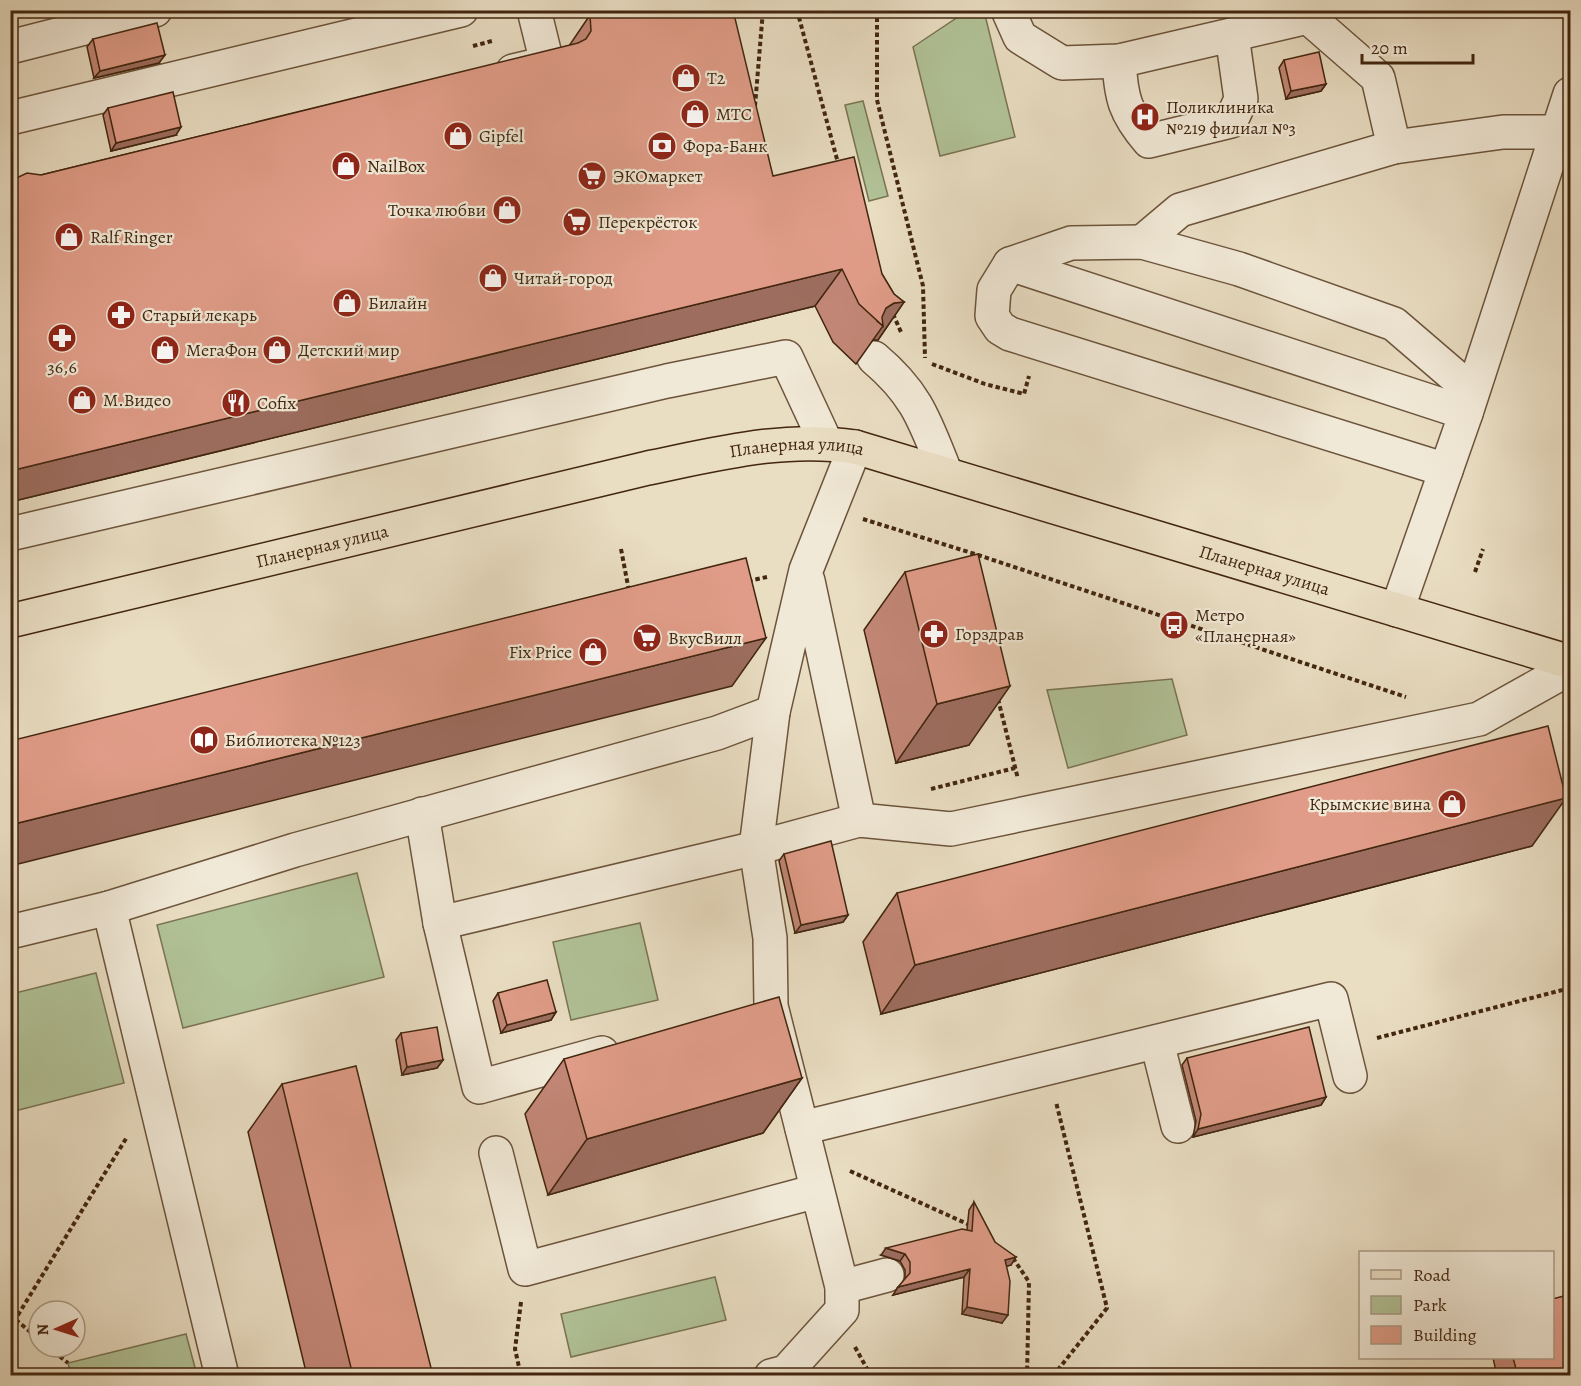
<svg xmlns="http://www.w3.org/2000/svg" width="1581" height="1386" viewBox="0 0 1581 1386" font-family="Alegreya,serif">
<style>
.green{fill:#b1c297;stroke:#7a7453;stroke-width:1.5}
.lines{fill:none;stroke-linecap:round;stroke-linejoin:round}
.minor-casing{stroke:#6c543c;stroke-width:36}
.major-casing{stroke:#42260f;stroke-width:36}
.path{stroke:#42260f;stroke-width:4;stroke-dasharray:4.5 3;stroke-linecap:butt}
.minor{stroke:#f1e9d7;stroke-width:33}
.major{stroke:#e9ddc2;stroke-width:33}
.wall{fill:#c18675;stroke:#42260f;stroke-width:1.5}
.shaded-wall{fill:#9d6d5f;stroke:#42260f;stroke-width:1.5}
.building{fill:#e09c88;stroke:#42260f;stroke-width:1.5}
.labels{text-anchor:middle;dominant-baseline:central;stroke-width:4.5;stroke-linejoin:round;paint-order:stroke}
.poi-label{font-size:18px;fill:#42260f;stroke:#f1e9d7;text-anchor:start}
.street-label{font-size:18px;fill:#42260f;stroke:#f1e9d7}
</style>
<rect width="100%" height="100%" fill="#e9ddc2"/>
<filter id="stains"><feTurbulence type="fractalNoise" baseFrequency=".00333" numOctaves="4"/><feColorMatrix values="0 0 0 0 .2 0 0 0 0 .09 0 0 0 0 .02 0 0 0 .5 -.17"/></filter>
<radialGradient id="worn" r=".72"><stop offset=".6" stop-color="#630" stop-opacity="0"/><stop offset="1" stop-color="#630" stop-opacity=".3"/></radialGradient>
<g class="green">
<path d="M967,11h17l31,126 -75,19 -27,-109z"/>
<path d="M863,101l25,95 -19,5 -24,-96z"/>
<path d="M1172,679l15,56 -119,33 -21,-78z"/>
<path d="M357,873l27,104 -201,51 -26,-103z"/>
<path d="M640,923l18,77 -87,20 -18,-78z"/>
<path d="M96,973l28,110 -113,29v-118z"/>
<path d="M715,1277l11,43 -155,37 -10,-43z"/>
<path d="M186,1334l11,41h-126l-3,-12z"/>
</g>
<g class="lines">
<g class="minor-casing">
<g id="minor">
<path d="M1008,10l12,27 42,26 57,-2 189,-44 70,61 16,69"/>
<path d="M10,47l145,-37"/>
<path d="M1119,61c2,37 6,52 30,80l82,-20 10,-22 -9,-64"/>
<path d="M513,71l34,-8 -13,-53"/>
<path d="M10,118l451,-108"/>
<path d="M1142,242l38,-32 214,-63 109,-15h54"/>
<path d="M1010,264l456,149"/>
<path d="M874,358c44,37 51,64 72,116"/>
<path d="M1446,470l-436,-136 -10,-6 -8,-12 2,-26 16,-26 61,-21 71,-1 97,27 155,55 78,67"/>
<path d="M10,534l657,-153 119,-24 40,86"/>
<path d="M808,581l51,239"/>
<path d="M1397,610l69,-197 104,-319"/>
<path d="M422,814l18,109 39,164 123,-34"/>
<path d="M109,908l113,468"/>
<path d="M440,923l316,-75 103,-28 92,9 528,-110 91,-51"/>
<path d="M10,932l99,-24 186,-58 422,-117 56,-21"/>
<path d="M1157,1042l21,84"/>
<path d="M802,1128l529,-129 19,77"/>
<path d="M496,1153l29,116 292,-78"/>
<path d="M842,1287l45,-12"/>
<path d="M771,1376l15,-4 56,-62v-23l-71,-281 -1,-68 -14,-90 17,-136 33,-142 49,-123"/>
</g>
</g>
<g class="major-casing">
<g id="major">
<path id="s1" d="M10,621l638,-153c69,-14 137,-32 207,-21l715,215"/>
</g>
</g>
<g class="path">
<path d="M797,10l41,153"/>
<path d="M877,10v90l46,186 2,72"/>
<path d="M473,46l19,-5"/>
<path d="M755,106l8,-96"/>
<path d="M893,314l8,18"/>
<path d="M932,364l53,20 39,10 5,-18"/>
<path d="M863,519l115,36 428,142"/>
<path d="M621,549l8,42"/>
<path d="M1475,572l8,-23"/>
<path d="M748,581l19,-4"/>
<path d="M998,699l20,80"/>
<path d="M931,789l84,-21"/>
<path d="M1377,1038l193,-50"/>
<path d="M850,1171l122,55"/>
<path d="M1013,1258l16,24 -2,94"/>
<path d="M521,1302l-6,47 6,27"/>
<path d="M10,1315l29,24"/>
<path d="M10,1328l117,-191"/>
<path d="M48,1347l20,16"/>
<path d="M855,1347l16,29"/>
<path d="M1053,1376l54,-68 -51,-206"/>
</g>
<use href="#minor" class="minor"/>
<use href="#major" class="major"/>
</g>
<g class="wall">
<path d="M1047,10h28l-27,7z"/>
<path d="M590,15l183,161 109,98 12,20 10,8 -26,38h-5l-17,24 -23,-22 -18,-36 -805,196v-321l31,-6 528,-129z"/>
<path d="M93,39l66,24 -65,15 -7,-31z"/>
<path d="M1284,60l42,24 -5,7 -35,8 -7,-31z"/>
<path d="M108,108l68,27 -65,16 -8,-36z"/>
<path d="M905,572l64,173 -73,18 -32,-133z"/>
<path d="M1532,846l-651,168 -18,-72 34,-49z"/>
<path d="M784,854l64,61 -5,7 -48,11 -16,-72z"/>
<path d="M498,993l58,19 -5,8 -50,13 -8,-32z"/>
<path d="M401,1033l42,27 -6,8 -35,7 -6,-35z"/>
<path d="M1187,1058l139,39 -5,8 -128,32 3,-16 -14,-56z"/>
<path d="M564,1059l238,19 -39,55 -215,62 -23,-81z"/>
<path d="M282,1084l151,292h-126l-59,-244z"/>
<path d="M974,1202l21,40 16,23 -5,1 -4,57 -40,-9 2,-37 -71,18 12,-16v-9l-5,-9 -19,-6 86,-25 2,-20z"/>
<path d="M1493,1358h59l18,18h-73z"/>
</g>
<g class="shaded-wall">
<path d="M1053,10h22l-27,7z"/>
<path d="M165,55l-6,8 -65,15 6,-7z"/>
<path d="M1326,84l-5,7 -35,8 5,-8z"/>
<path d="M181,127l-5,8 -65,16 5,-8z"/>
<path d="M842,269l-27,37 -805,196v-31z"/>
<path d="M904,302l-26,38h-5l10,-14 -6,-5 9,-13 8,-5z"/>
<path d="M766,638l-34,48 -722,180v-41z"/>
<path d="M1010,686l-41,59 -73,18 41,-59z"/>
<path d="M1566,798l-34,48 -651,168 34,-49z"/>
<path d="M848,915l-5,7 -48,11 6,-8z"/>
<path d="M556,1012l-5,8 -50,13 6,-8z"/>
<path d="M443,1060l-6,8 -35,7 5,-8z"/>
<path d="M802,1078l-39,55 -215,62 39,-56z"/>
<path d="M1326,1097l-5,8 -128,32 5,-8z"/>
<path d="M886,1248l19,6 -5,7 -19,-6z"/>
<path d="M1016,1257l-5,8 -11,3 5,-8z"/>
<path d="M970,1269l-6,8 -71,18 5,-8z"/>
<path d="M967,1307l41,8 -6,8 -40,-9z"/>
</g>
<g class="building">
<path d="M608,10h125l40,166 81,-19 28,117 12,20 10,8 -10,1 -8,5 -4,9 1,9 -24,-22 -17,-35 -832,202v-290l17,-8 14,2 537,-132 8,-4 5,-8 -1,-16z"/>
<path d="M157,23l8,32 -65,16 -7,-32z"/>
<path d="M1319,52l7,32 -35,7 -7,-31z"/>
<path d="M173,92l8,35 -65,16 -8,-35z"/>
<path d="M978,554l32,132 -73,18 -32,-132z"/>
<path d="M746,558l20,80 -756,187v-84z"/>
<path d="M1548,726l18,72 -651,167 -18,-72z"/>
<path d="M831,841l17,74 -47,10 -17,-71z"/>
<path d="M547,980l9,32 -49,13 -9,-32z"/>
<path d="M779,997l23,81 -215,61 -23,-80z"/>
<path d="M437,1027l6,33 -36,7 -6,-34z"/>
<path d="M1309,1027l17,70 -128,32 3,-15 -14,-56z"/>
<path d="M356,1066l77,310h-80l-71,-292z"/>
<path d="M974,1202l21,40 21,15 -11,3 5,21 -2,34 -41,-8 3,-38 -72,18 12,-14v-11l-5,-8 -19,-6 76,-19 10,2z"/>
<path d="M1568,1295l2,11v70h-52l-5,-18h39v-59z"/>
</g>
<defs>
<g id="shop-disc" transform="scale(1.5)"><circle r="9.5" fill="#8f2418" stroke="#f1e9d7"/><path d="M-5-2.5h2.3a2.7 3.5 0 0 1 5.4 0H5L5.5 6h-11ZM-1.5-2.5h3a1.5 2.3 0 0 0-3 0Z" fill="#fff"/></g>
<g id="hospital-disc" transform="scale(1.5)"><circle r="9.5" fill="#8f2418" stroke="#f1e9d7"/><path d="M-5-5h3v3.5h4V-5h3V5h-3V1.5h-4V5h-3Z" fill="#fff"/></g>
<g id="bank-disc" transform="scale(1.5)"><circle r="9.5" fill="#8f2418" stroke="#f1e9d7"/><path d="M-6-4H6V4H-6ZM0-2.3a2.3 2.3 0 1 0 0 4.6a2.3 2.3 0 1 0 0-4.6Z" fill="#fff"/></g>
<g id="supermarket-disc" transform="scale(1.5)"><circle r="9.5" fill="#8f2418" stroke="#f1e9d7"/><path d="M-6-5.5h2.5l.6 2H6L4.5 2H-2.5L-4.4-4H-6ZM-1.5 3.2a1.3 1.3 0 1 0 .1 0ZM3 3.2a1.3 1.3 0 1 0 .1 0Z" fill="#fff"/></g>
<g id="pharmacy-disc" transform="scale(1.5)"><circle r="9.5" fill="#8f2418" stroke="#f1e9d7"/><path d="M-2-6h4v4h4v4h-4v4h-4v-4h-4v-4h4Z" fill="#fff"/></g>
<g id="restaurant-disc" transform="scale(1.5)"><circle r="9.5" fill="#8f2418" stroke="#f1e9d7"/><path d="M-5-6h1v4h1v-4h1v4h1v-4h1v5L-1.5 .5V6h-2V.5L-5-1ZM5-6V6H3V1.5H1.5Q1.5-4 5-6Z" fill="#fff"/></g>
<g id="bus-disc" transform="scale(1.5)"><circle r="9.5" fill="#8f2418" stroke="#f1e9d7"/><path d="M-5-6H5V4H4V6H2V4H-2V6H-4V4H-5ZM-3.5-4V0h7V-4ZM-3.5 1.2v1.5H-2V1.2ZM2 1.2v1.5H3.5V1.2Z" fill="#fff"/></g>
<g id="library-disc" transform="scale(1.5)"><circle r="9.5" fill="#8f2418" stroke="#f1e9d7"/><path d="M-6-4Q-3-5.5-.7-3.5V5Q-3 3-6 4ZM6-4Q3-5.5 .7-3.5V5Q3 3 6 4Z" fill="#fff"/></g>
</defs>
<g fill-rule="evenodd">
<use href="#shop-disc" x="686" y="78"/>
<use href="#shop-disc" x="695" y="114"/>
<use href="#hospital-disc" x="1145" y="117"/>
<use href="#shop-disc" x="458" y="136"/>
<use href="#bank-disc" x="662" y="146"/>
<use href="#shop-disc" x="346" y="166"/>
<use href="#supermarket-disc" x="592" y="176"/>
<use href="#shop-disc" x="507" y="210"/>
<use href="#supermarket-disc" x="577" y="222"/>
<use href="#shop-disc" x="69" y="237"/>
<use href="#shop-disc" x="493" y="278"/>
<use href="#shop-disc" x="347" y="303"/>
<use href="#pharmacy-disc" x="121" y="315"/>
<use href="#pharmacy-disc" x="62" y="338"/>
<use href="#shop-disc" x="165" y="350"/>
<use href="#shop-disc" x="277" y="350"/>
<use href="#shop-disc" x="82" y="400"/>
<use href="#restaurant-disc" x="236" y="403"/>
<use href="#bus-disc" x="1174" y="625"/>
<use href="#pharmacy-disc" x="934" y="634"/>
<use href="#supermarket-disc" x="647" y="638"/>
<use href="#shop-disc" x="593" y="652"/>
<use href="#library-disc" x="204" y="740"/>
<use href="#shop-disc" x="1452" y="804"/>
</g>
<g class="labels">
<g class="poi-label">
<text x="707" y="78">T2</text>
<text x="1166" y="107">Поликлиника<tspan x="1166" dy="21">№219 филиал №3</tspan></text>
<text x="716" y="114">МТС</text>
<text x="479" y="136">Gipfel</text>
<text x="683" y="146">Фора-Банк</text>
<text x="367" y="166">NailBox</text>
<text x="613" y="176">ЭКОмаркет</text>
<text x="486" y="210" text-anchor="end">Точка любви</text>
<text x="598" y="222">Перекрёсток</text>
<text x="90" y="237">Ralf Ringer</text>
<text x="514" y="278">Читай-город</text>
<text x="368" y="303">Билайн</text>
<text x="142" y="315">Старый лекарь</text>
<text x="186" y="350">МегаФон</text>
<text x="298" y="350">Детский мир</text>
<text x="62" y="367" text-anchor="middle">36,6</text>
<text x="103" y="400">М.Видео</text>
<text x="257" y="403">Cofix</text>
<text x="1195" y="615">Метро<tspan x="1195" dy="21">«Планерная»</tspan></text>
<text x="955" y="634">Горздрав</text>
<text x="668" y="638">ВкусВилл</text>
<text x="572" y="652" text-anchor="end">Fix Price</text>
<text x="225" y="740">Библиотека №123</text>
<text x="1431" y="804" text-anchor="end">Крымские вина</text>
</g>
<g class="street-label">
<text stroke="none"><textPath href="#s1" startOffset="807">Планерная улица</textPath></text>
<text stroke="none"><textPath href="#s1" startOffset="321">Планерная улица</textPath></text>
<text stroke="none"><textPath href="#s1" startOffset="1293">Планерная улица</textPath></text>
</g>
</g>
<rect width="1581" height="1386" fill="none" stroke="#e9ddc2" stroke-width="36"/>
<rect x="12" y="12" width="1557" height="1362" fill="none" stroke="#42260f" stroke-width="3"/>
<rect x="18" y="18" width="1545" height="1350" fill="none" stroke="#42260f" stroke-width="1.5"/>
<rect x="1359" y="1251" width="195" height="108" fill="#f1e9d7" stroke="#ab9b87" stroke-width="1.5"/>
<rect x="1371" y="1270" width="30" height="9" fill="#e9ddc2" stroke="#ab9b87" stroke-width="1.5"/>
<text x="1413" y="1281" font-size="18" fill="#42260f">Road</text>
<rect x="1371" y="1296" width="30" height="18" fill="#b1c297" stroke="#ab9b87" stroke-width="1.5"/>
<text x="1413" y="1311" font-size="18" fill="#42260f">Park</text>
<rect x="1371" y="1326" width="30" height="18" fill="#e09c88" stroke="#ab9b87" stroke-width="1.5"/>
<text x="1413" y="1341" font-size="18" fill="#42260f">Building</text>
<g transform="translate(57 1329) rotate(267)"><circle r="28" fill="#f1e9d7" stroke="#ab9b87" stroke-width="1.5"/>
<path d="M0-4.5L10 22L0 15L-10 22Z" fill="#8f2418"/>
<text y="-9" font-size="16" font-weight="bold" text-anchor="middle" fill="#42260f">N</text>
</g>
<path d="M1362 54v9h111v-9" fill="none" stroke="#42260f" stroke-width="3"/>
<text x="1371" y="54" font-size="18" fill="#42260f" stroke="#f1e9d7" stroke-width="4.5" paint-order="stroke">20 m</text>
<rect width="100%" height="100%" filter="url(#stains)"/>
<rect width="100%" height="100%" fill="url(#worn)"/>
</svg>
